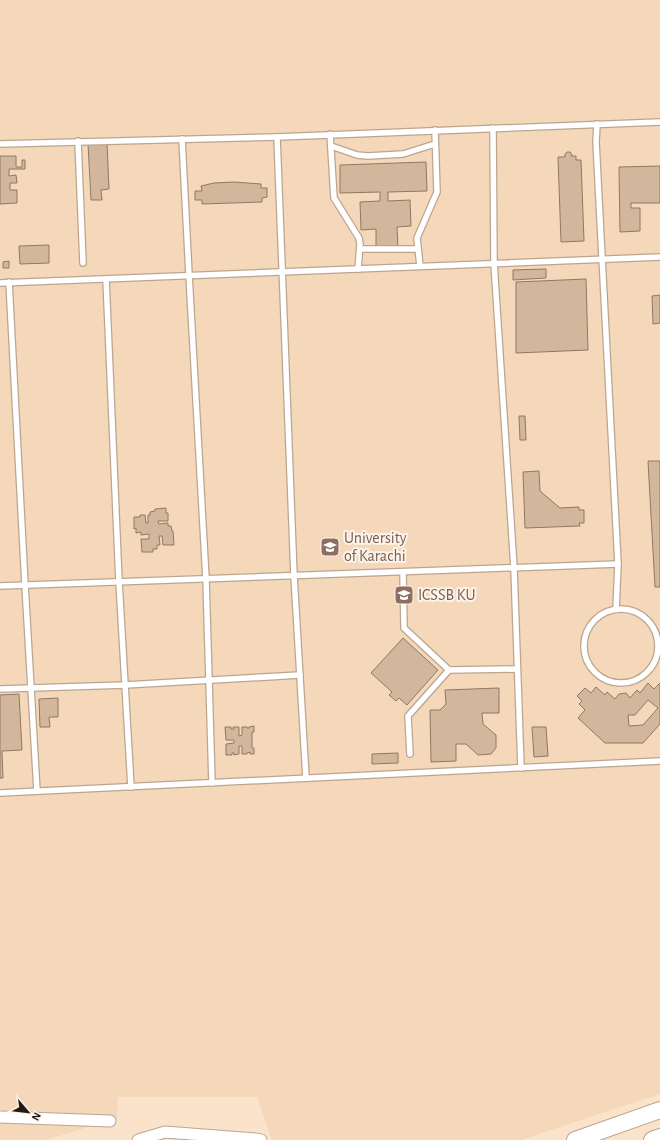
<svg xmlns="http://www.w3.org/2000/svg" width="660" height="1140" viewBox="0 0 660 1140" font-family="'Alegreya Sans',sans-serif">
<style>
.built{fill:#f5d7ba}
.building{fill:#d3b79c;stroke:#8f7964;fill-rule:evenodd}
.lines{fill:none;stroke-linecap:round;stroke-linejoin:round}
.lane-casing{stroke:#bca58f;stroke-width:8}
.street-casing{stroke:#bca58f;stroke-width:13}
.secondary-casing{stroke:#bca58f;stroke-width:18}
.lane{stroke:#fff;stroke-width:5.5}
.street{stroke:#fff;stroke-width:11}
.secondary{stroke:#fff;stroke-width:16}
.labels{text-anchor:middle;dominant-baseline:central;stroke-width:4;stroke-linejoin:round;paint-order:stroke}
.education-label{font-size:16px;fill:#785e54;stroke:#fdf3e9;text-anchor:start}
</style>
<rect width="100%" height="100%" fill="#fbe3cb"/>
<path class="built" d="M0,0h660v1094l-139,46h-249l-15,-43h-139l-1,21 -71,22h-46z"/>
<g class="building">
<path d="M107,143l2,46 -8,1 1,10h-11l-3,-56z"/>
<path d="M567,152h3l2,2 -1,2h5v4h5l3,81 -23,1 -3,-85h7v-3z"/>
<path d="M0,156h16v11h6v-7h3v9h-16v7l7,-1 1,8h-7v7h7v13l-17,1z"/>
<path d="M426,162l1,29 -39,1v9l22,-1 1,26 -14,1 1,20h-22v-18l-15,1 -1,-28 20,-1v-9l-40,1v-28z"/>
<path d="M660,166v37h-29v5h9v23l-20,1 -1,-65z"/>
<path d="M234,182l27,2v4h6v9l-5,1v4l-60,2v-4h-7v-9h7l-1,-5 13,-3z"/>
<path d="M49,245v18l-29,1 -1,-18z"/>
<path d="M9,261v7h-6v-6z"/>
<path d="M546,269v9l-33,2v-10z"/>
<path d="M586,279l2,71 -72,3v-71z"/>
<path d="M660,295v28l-7,1 -1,-28z"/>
<path d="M519,416h6l1,24h-6z"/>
<path d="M648,461h12v126h-5z"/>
<path d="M539,471l1,20 20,17 19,-1v3h5v13h-5l1,3 -55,2 -2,-56z"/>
<path d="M166,508v5h2v8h-10l1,3 9,-1v3h3l1,5h1l1,14h-11l-1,-9h-3l1,9h-3v4h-4v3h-11l-1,-13h8v-5l-8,1v-3l-5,1v-5l-2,1v-12h6v-2h5l1,8h2v-8h2v-3l5,-1v-2z"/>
<path d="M403,638l35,32 -31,35 -8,-7 -3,3 -7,-6 3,-3 -21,-19z"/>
<path d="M648,683l6,6 6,-6v41l-17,19h-38l-27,-25 7,-8 -6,-6 3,-3 -5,-5 8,-8 6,5 5,-6 9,8 2,-3 8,7 4,-5 7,-1 4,5 7,-8 3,3zM648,700l10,8 -15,17 -14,1 -1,-11h7z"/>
<path d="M499,688v25h-17l1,11 13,11v13l-5,6 -13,1 -12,-11h-10v17l-25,1 -1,-52h10l6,-6 -1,-14z"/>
<path d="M19,694l3,56 -20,1 1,27h-3v-83z"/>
<path d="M58,698v19h-9l1,10h-10l-1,-28z"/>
<path d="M254,726v6h-2v16h2v6h-4v-2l-3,1v1h-5v-8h-3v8l-5,1v-2h-2v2h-6v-11l8,-1v-3h-8l-1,-13h6v2h3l-1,-2h6v9l3,-1v-8h5v1h2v-1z"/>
<path d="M532,727h14l2,29 -14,1z"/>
<path d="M398,753v10l-26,1v-10z"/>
</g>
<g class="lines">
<g class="lane-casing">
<g id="lane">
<path d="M597,124l-1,18 22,422 -2,45"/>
<path d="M493,128l1,135 20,305 7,200"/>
<path d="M330,134l4,64 25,40 1,6 -2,25"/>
<path d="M277,137l17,439 12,202"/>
<path d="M182,139l7,136 17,304 6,204"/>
<path d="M78,141l5,122"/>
<path d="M0,144l277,-7 383,-15"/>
<path d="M331,146l26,9 11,1 35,-2 32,-10"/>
<path d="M360,249h58"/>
<path d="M420,266l-3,-28 20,-46 -2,-62"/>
<path d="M106,279l13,303 12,205"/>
<path d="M9,282l16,303 12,206"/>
<path d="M0,283l660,-26"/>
<path d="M403,572l1,56 45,42 68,-1"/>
<path d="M0,586l618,-22"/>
<circle cx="621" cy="646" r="37"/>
<path d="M0,689l125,-4 175,-10"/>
<path d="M410,754l-2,-38 41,-46"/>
<path d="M0,793l660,-32"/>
</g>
</g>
<g class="street-casing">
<g id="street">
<path d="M0,1117l110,4"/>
<path d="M138,1140l27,-8 91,7 5,1"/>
</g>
</g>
<g class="secondary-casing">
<g id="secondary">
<path d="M575,1140l85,-30"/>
<path d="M652,1140l8,-3"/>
</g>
</g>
<use href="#lane" class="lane"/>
<use href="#street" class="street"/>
<use href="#secondary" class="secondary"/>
</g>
<defs>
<g id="university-square" transform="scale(1)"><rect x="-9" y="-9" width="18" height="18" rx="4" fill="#8d6e63" stroke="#fdf3e9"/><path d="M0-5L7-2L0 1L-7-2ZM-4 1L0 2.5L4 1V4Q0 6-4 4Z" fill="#fff"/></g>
</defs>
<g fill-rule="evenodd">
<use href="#university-square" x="330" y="547"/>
<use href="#university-square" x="404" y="595"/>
</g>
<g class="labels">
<g class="education-label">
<text x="344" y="538">University<tspan x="344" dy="18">of Karachi</tspan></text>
<text x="418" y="595">ICSSB KU</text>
</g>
</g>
<g transform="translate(28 1112) rotate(118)" stroke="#fdf3e9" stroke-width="3" paint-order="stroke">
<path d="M0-3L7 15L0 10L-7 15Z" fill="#231a12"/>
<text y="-6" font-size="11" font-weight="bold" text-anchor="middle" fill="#231a12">N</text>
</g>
</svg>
